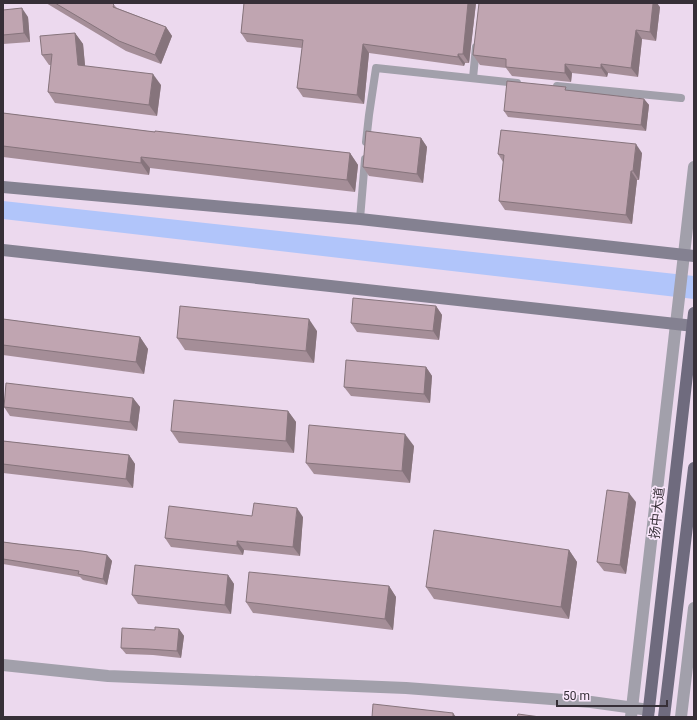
<svg xmlns="http://www.w3.org/2000/svg" width="697" height="720" viewBox="0 0 697 720" font-family="Roboto,'Noto Sans SC',sans-serif">
<style>
.water{fill:#b1c5fa}
.lines{fill:none;stroke-linecap:round;stroke-linejoin:round}
.lane{stroke:#a2a0ab;stroke-width:8}
.street{stroke:#a2a0ab;stroke-width:12}
.secondary{stroke:#848191;stroke-width:12}
.primary{stroke:#6f6b7e;stroke-width:12}
.wall{fill:#a58e98}
.shaded-wall{fill:#86747c}
.building{fill:#c0a5b1;stroke:#86747c}
.labels{text-anchor:middle;dominant-baseline:central;stroke-width:3.5;stroke-linejoin:round;paint-order:stroke}
.street-label{font-size:13px;fill:#362f37;stroke:#f9e6fb}
</style>
<rect width="100%" height="100%" fill="#ecd9ee"/>
<path class="water" d="M3,201l691,75v23l-691,-80z"/>
<g class="lines">
<g class="lane">
<path d="M473,78l3,-31"/>
<path d="M557,86l124,12"/>
<path d="M366,142l3,-27 7,-47 141,15"/>
<path d="M360,219l5,-60"/>
</g>
<g class="street">
<path d="M3,665l105,11 298,12 185,14 58,8"/>
<path d="M631,717l63,-550"/>
<path d="M681,717l13,-109"/>
</g>
<g class="secondary">
<path d="M3,187l357,32 334,37"/>
<path d="M3,250l691,76"/>
</g>
<g class="primary">
<path d="M648,717l46,-404"/>
<path d="M664,717l30,-249"/>
</g>
</g>
<g class="wall">
<path d="M46,3h66l5,5 49,19 6,9 -11,28 -35,-13z"/>
<path d="M244,3h232l-7,60h-4l-1,3 -95,-13 -5,51 -61,-7 -6,-9 5,-40 -55,-6 -6,-9z"/>
<path d="M660,7l-4,34 -14,-2 -4,38 -30,-4 -1,4 -35,-4 -1,9 -59,-6 -6,-8 -26,-3 -7,-10z"/>
<path d="M3,10l25,7 2,25 -27,2z"/>
<path d="M75,33l8,11 2,22 76,19 -4,31 -102,-13 -7,-11 3,-27h-2l-7,-10z"/>
<path d="M568,90l76,9 5,6 -3,26 -138,-14 -4,-6z"/>
<path d="M3,113l152,19 195,21 8,12 -3,27 -205,-24 -1,7 -146,-18z"/>
<path d="M421,138l6,9 -4,36 -54,-7 -6,-9z"/>
<path d="M642,153l-3,27h-2l-5,44 -127,-14 -6,-9 4,-39 -5,-8z"/>
<path d="M436,306l6,9 -3,25 -82,-8 -6,-9z"/>
<path d="M3,319l137,18 8,12 -4,25 -141,-19z"/>
<path d="M317,331l-3,32 -129,-13 -8,-12z"/>
<path d="M426,367l6,9 -2,27 -79,-7 -7,-9z"/>
<path d="M133,398l7,9 -3,24 -127,-15 -6,-9z"/>
<path d="M288,411l8,11 -2,31 -115,-10 -8,-12z"/>
<path d="M3,441l126,14 6,9 -2,24 -130,-15z"/>
<path d="M414,446l-4,37 -96,-9 -8,-11z"/>
<path d="M636,502l-10,72 -22,-3 -7,-9z"/>
<path d="M252,516l51,1 -3,39 -56,-6 -1,5 -72,-8 -6,-9z"/>
<path d="M3,542l104,13 5,6 -5,24 -24,-5 -3,-3 -77,-13z"/>
<path d="M569,550l8,12 -8,57 -135,-20 -8,-12z"/>
<path d="M228,575l6,9 -3,30 -93,-10 -6,-9z"/>
<path d="M389,586l7,11 -3,33 -140,-17 -7,-11z"/>
<path d="M179,629l5,7 -3,22 -28,-3 -27,-1 -5,-6 34,-18z"/>
</g>
<g class="shaded-wall">
<path d="M468,3h8l-7,60 -6,-9z"/>
<path d="M653,3h4l3,4 -4,34 -6,-9z"/>
<path d="M22,8l6,9 2,25 -6,-9z"/>
<path d="M166,27l6,9 -11,28 -6,-9z"/>
<path d="M636,30l6,9 -4,38 -7,-9z"/>
<path d="M75,33l8,11 3,32 -8,-11z"/>
<path d="M363,44l6,9 -5,51 -7,-9z"/>
<path d="M458,54l7,9 -1,3 -6,-9z"/>
<path d="M565,64l7,9 -1,9 -6,-9z"/>
<path d="M601,64l7,9 -1,4 -6,-9z"/>
<path d="M153,74l8,11 -4,31 -8,-11z"/>
<path d="M644,99l5,6 -3,26 -5,-6z"/>
<path d="M421,138l6,9 -4,36 -6,-9z"/>
<path d="M636,144l6,9 -3,27 -6,-9z"/>
<path d="M350,153l8,12 -3,27 -8,-12z"/>
<path d="M141,157l9,11 -1,7 -8,-12z"/>
<path d="M631,171l6,9 -5,44 -6,-9z"/>
<path d="M436,306l6,9 -3,25 -6,-9z"/>
<path d="M309,319l8,12 -3,32 -8,-12z"/>
<path d="M140,337l8,12 -4,25 -8,-12z"/>
<path d="M426,367l6,9 -2,27 -6,-9z"/>
<path d="M133,398l7,9 -3,24 -7,-9z"/>
<path d="M288,411l8,11 -2,31 -8,-12z"/>
<path d="M405,434l9,12 -4,37 -8,-12z"/>
<path d="M129,455l6,9 -2,24 -7,-9z"/>
<path d="M629,493l7,9 -10,72 -6,-9z"/>
<path d="M297,508l6,9 -3,39 -7,-9z"/>
<path d="M237,541l7,9 -1,5 -6,-9z"/>
<path d="M569,550l8,12 -8,57 -8,-12z"/>
<path d="M107,555l5,6 -5,24 -4,-6z"/>
<path d="M228,575l6,9 -3,30 -6,-9z"/>
<path d="M389,586l7,11 -3,33 -8,-11z"/>
<path d="M179,629l5,7 -3,22 -4,-7z"/>
<path d="M453,713l3,4h-3z"/>
</g>
<g class="building">
<path d="M55,3h57l2,2 -1,2 53,20 -11,28 -36,-14z"/>
<path d="M244,3h224l-5,51h-5v3l-95,-13 -6,51 -60,-7 6,-48 -62,-7z"/>
<path d="M479,3h174l-3,29 -14,-2 -5,38 -30,-4v4l-36,-4v9l-59,-6v-8l-33,-4z"/>
<path d="M22,8l2,25 -21,2v-25z"/>
<path d="M75,33l3,32 75,9 -4,31 -101,-13 4,-38 -10,1 -2,-19z"/>
<path d="M507,81l59,6 -1,3 79,9 -3,26 -137,-14z"/>
<path d="M3,113l152,19v-1l195,22 -3,27 -206,-23v6l-138,-17z"/>
<path d="M501,130l135,14 -3,27h-2l-5,44 -127,-14 5,-46 -6,-1z"/>
<path d="M366,131l55,7 -4,36 -54,-7z"/>
<path d="M353,298l83,8 -3,25 -82,-8z"/>
<path d="M180,306l129,13 -3,32 -129,-13z"/>
<path d="M3,319l137,18 -4,25 -133,-17z"/>
<path d="M346,360l80,7 -2,27 -80,-7z"/>
<path d="M6,383l127,15 -3,24 -126,-15z"/>
<path d="M174,400l114,11 -2,30 -115,-10z"/>
<path d="M309,425l96,9 -3,37 -96,-8z"/>
<path d="M3,441l126,14 -3,24 -123,-15z"/>
<path d="M607,490l22,3 -9,72 -23,-3z"/>
<path d="M254,503l43,5 -4,39 -56,-6v5l-72,-8 4,-32 83,10z"/>
<path d="M434,530l135,20 -8,57 -135,-20z"/>
<path d="M3,542l15,2 64,7 25,4 -4,24 -25,-5 1,-3 -76,-12z"/>
<path d="M135,565l93,10 -3,30 -93,-10z"/>
<path d="M249,572l140,14 -4,33 -139,-17z"/>
<path d="M155,627l24,2 -2,22 -29,-2 -27,-1 1,-20 33,2z"/>
<path d="M373,704l80,9v4h-81z"/>
<path d="M518,714l22,3h-23z"/>
</g>
<g class="labels">
<g class="street-label">
<text transform="translate(657 513) rotate(-84)">扬中大道</text>
</g>
</g>
<rect width="697" height="720" fill="none" stroke="#362f37" stroke-width="8"/>
<path d="M557 700v6h110v-6" fill="none" stroke="#362f37" stroke-width="2"/>
<text x="563" y="700" font-size="12" fill="#362f37" stroke="#f9e6fb" stroke-width="3" paint-order="stroke">50 m</text>
</svg>
